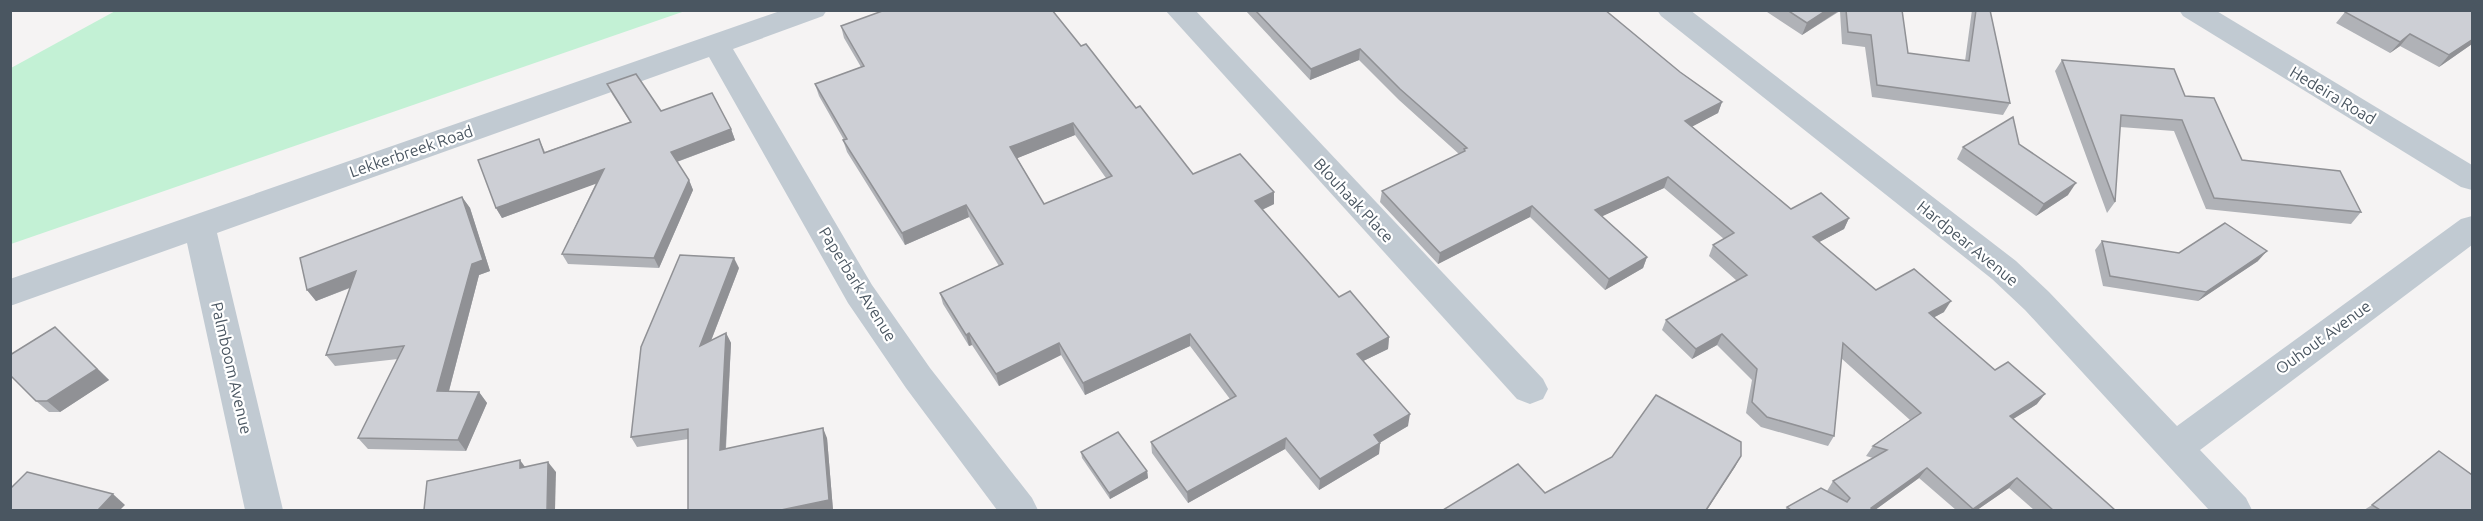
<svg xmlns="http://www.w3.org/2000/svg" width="2483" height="521" viewBox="0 0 2483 521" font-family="Ubuntu,sans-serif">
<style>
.green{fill:#c3f1d5}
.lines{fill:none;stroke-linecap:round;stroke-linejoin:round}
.minor{fill:#c1cad2;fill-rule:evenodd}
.wall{fill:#b0b2b7;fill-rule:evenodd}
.shaded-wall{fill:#909195}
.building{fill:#cdcfd5;stroke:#909195;stroke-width:1.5;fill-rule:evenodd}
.labels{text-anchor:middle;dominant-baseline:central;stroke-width:4.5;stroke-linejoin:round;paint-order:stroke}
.street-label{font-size:16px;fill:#4a5661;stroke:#fff}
</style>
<rect width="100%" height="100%" fill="#f5f3f3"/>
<path class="green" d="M117,10h568v1l-674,233v-176z"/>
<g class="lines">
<g class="minor">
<path d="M783,10h44l-4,6 -90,33 139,236 58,83 102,130 6,12h-41l-91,-122 -58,-85 -139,-246 -492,176 66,277h-38l-58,-267 -177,63v-27z"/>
<path d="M1165,10h30l348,369 5,10 -5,10 -13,5 -13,-5z"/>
<path d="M1657,10h33l326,251 33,31 128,134 284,-207 11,-3v29l-272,205 46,48 6,12h-43l-184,-200 -33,-31 -331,-263z"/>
<path d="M2179,10h36l257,155v25l-11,-3 -278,-171z"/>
</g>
</g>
<g class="wall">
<path d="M1245,10h360l75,62 42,30 -4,11 -26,13 99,83 58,9 -5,11 -25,13 57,48 68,22 -10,5 61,53 42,34 -24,15 102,91h-81l-25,-22 -32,22h-21l-37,-32 -44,32h-90l2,-3 40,-16 6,-10 40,-23 -7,-2 7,-10 37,-26 -69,-62 -7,78 -6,10 -67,-19 -15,-14 6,-33 -35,-35 -25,14 -30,-29 4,-10 71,-39 -28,-25 4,-11 11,-6 -60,-51 -62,28 45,41 -4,11 -38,22 -75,-73 -92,47 -58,-62 2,-11 77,-37 -60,-54 -40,-40 -49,20z"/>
<path d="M1764,10h138l6,43 57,8 7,-51h18l20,93 -7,12 -131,-18 -7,-50 -23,-3 -2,-33 -38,24z"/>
<path d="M2345,12l127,32 -33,23 -39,-21 -10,7 -54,-30z"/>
<path d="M841,26l240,20 112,128 81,30 -12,6 77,87 50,40 -1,12 -25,12 45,65 -28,16 -1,12 -60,36 -34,-41 -97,54 -36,-50 -1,-11 79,-43 -40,-53 -105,49 -24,-40 -62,31 -27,-41 -3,1 -26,-42 -3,-11 59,-27 -30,-49 -64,28 -58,-93 -4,-12h1l-25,-44 -4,-12 46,-17 -17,-29zM1075,135l31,43 -62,26 -27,-46z"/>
<path d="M2062,60l123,36 57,64 119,52 -10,12 -145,-15 -32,-78 -54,-4 -5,75 -8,11 -52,-142z"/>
<path d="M607,84l54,27 70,18 4,11 -58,22 12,18 4,10 -34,78 -91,-4 -6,-10 34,-71 -94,35 -6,-10 43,-69 6,13 85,-30 -18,-28z"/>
<path d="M2019,144l49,51 -32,21 -79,-57 6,-12z"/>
<path d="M462,197l8,11 20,63 -11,4 -30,116 30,1 8,11 -21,48 -98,-2 -10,-11 40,-79 -63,7 -9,-11 24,-67 -34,13 -9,-11z"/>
<path d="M2102,241l77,12 79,8 -60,40 -95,-15 -8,-36z"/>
<path d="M739,268l-28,73 15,-8 5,10 -5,106 101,-11 6,72 -145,-71 -51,8 -6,-10z"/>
<path d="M67,339l42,41 -49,32h-11l-13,-11z"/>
<path d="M1081,452l66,19 1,7 -38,21 -28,-41z"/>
<path d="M2372,505l100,5h-108z"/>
</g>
<g class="shaded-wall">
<path d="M1827,10h13l-38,25 5,-12z"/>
<path d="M2410,34l-10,12 -10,7 10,-11z"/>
<path d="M2472,40v4l-33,23 10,-12z"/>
<path d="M1360,49l-1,11 -49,20 1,-11z"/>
<path d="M1722,102l-4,11 -36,19 3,-11z"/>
<path d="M1073,123l2,12 -62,25 -3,-13z"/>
<path d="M731,129l4,11 -59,22 -5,-10z"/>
<path d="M604,169l5,10 -107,39 -6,-10z"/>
<path d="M1668,177l-4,11 -72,33 3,-11z"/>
<path d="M689,180l4,10 -34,78 -5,-10z"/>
<path d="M2076,183l-8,12 -32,21 8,-12z"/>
<path d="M1274,192v12l-19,9v-12z"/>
<path d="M462,197l8,11 20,63 -11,4 -33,127 -9,-11z"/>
<path d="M966,205l3,12 -64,28 -3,-12z"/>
<path d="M1532,206l-2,11 -92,47 2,-11z"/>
<path d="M1849,218l-5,11 -36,19 5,-11z"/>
<path d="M2267,251l-9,10 -60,40 8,-9z"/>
<path d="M1647,257l-4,11 -38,22 4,-11z"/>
<path d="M734,258l5,10 -34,88 -5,-10z"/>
<path d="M356,271l8,11 -48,19 -9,-11z"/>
<path d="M1951,301l-7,11 -22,12 7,-11z"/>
<path d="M55,327l54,53 -49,32 -13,-11z"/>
<path d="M726,333l5,10 -6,116 -5,-9z"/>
<path d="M969,333l3,12 -3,1 -3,-11z"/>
<path d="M1190,334v12l-105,49 -2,-12z"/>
<path d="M1722,334l-5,11 -25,14 4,-10z"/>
<path d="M1389,337l-1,12 -33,16 2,-11z"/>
<path d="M1059,343l2,12 -62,31 -3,-12z"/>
<path d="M479,392l8,11 -21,48 -8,-11z"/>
<path d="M2045,394l-8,10 -35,22 8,-10z"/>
<path d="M1410,414l-2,12 -35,21 1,-12z"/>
<path d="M823,428l4,10 6,72h-52z"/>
<path d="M1286,438l-1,11 -97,54 -1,-11z"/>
<path d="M1380,443l-1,11 -60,36 1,-11z"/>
<path d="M1741,456l-6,11 -28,43h-1z"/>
<path d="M520,460l8,11 -8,-3z"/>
<path d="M548,462l8,10 -1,38h-8z"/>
<path d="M1927,468l-8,10 -44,32h-5l1,-2z"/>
<path d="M1147,471l1,7 -38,21 -1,-6z"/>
<path d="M2017,478l-8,10 -32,22h-5z"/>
<path d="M113,494l12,11 -5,5h-22z"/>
</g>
<g class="building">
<path d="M885,10h167l29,36 5,-2 50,64 4,-2 53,68 47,-20 34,38 -19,9 84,96 11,-6 39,46 -32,17 53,60 -36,21 6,8 -60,36 -34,-41 -99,54 -36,-50 85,-46 -46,-62 -107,49 -24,-40 -63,31 -27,-41 -3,2 -26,-42 63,-29 -37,-59 -64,28 -59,-93 4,-1 -32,-55 49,-18 -23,-40zM1073,123l39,53 -68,28 -34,-57z"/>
<path d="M1255,10h350l75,62 42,30 -37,19 106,88 30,-16 28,25 -36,19 63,53 38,-21 37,32 -22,12 66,57 13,-8 37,32 -35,22 105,94h-62l-36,-32 -44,31 -46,-41 -56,40 2,2h-82l-4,-3 34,-19 26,14 3,-4 -17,-17 54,-31 -14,-4 48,-33 -78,-70 -9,93 -67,-19 -15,-15 5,-33 -35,-35 -26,15 -30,-29 81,-45 -34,-30 21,-12 -66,-56 -73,33 52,47 -38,22 -77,-73 -92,47 -58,-62 83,-40 -1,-2 3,-1 -67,-59 -40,-40 -49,20z"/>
<path d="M1787,10h40l-20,13z"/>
<path d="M1846,10h56l6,43 61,8 7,-51h14l20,93 -133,-18 -6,-50 -23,-3z"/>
<path d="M2346,10h126v30l-23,15 -39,-21 -10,8 -55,-30z"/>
<path d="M2062,60l112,9 11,27 29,2 28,62 98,11 21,41 -147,-14 -32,-78 -61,-5 -6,87z"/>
<path d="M636,74l25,37 51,-18 19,36 -60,23 18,28 -35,78 -92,-4 42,-85 -108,39 -18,-48 61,-21 5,14 87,-31 -24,-38z"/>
<path d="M2013,117l6,27 57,39 -32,21 -81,-57z"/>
<path d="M462,197l21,63 -11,4 -35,127 42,1 -21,48 -100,-2 46,-92 -78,9 30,-84 -49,19 -7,-32z"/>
<path d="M2225,223l42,28 -61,41 -96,-16 -8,-35 77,12z"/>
<path d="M680,255l54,3 -34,88 26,-13 -6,117 103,-22 6,72 -48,10h-93v-81l-57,8 10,-90z"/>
<path d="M55,327l42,42 -50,32h-11l-26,-26v-20z"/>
<path d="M1656,395l85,47v14l-35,54h-263l75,-46 27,29 67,-36z"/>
<path d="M1118,432l29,39 -38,22 -28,-41z"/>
<path d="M2439,451l33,24v35h-92l-8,-5z"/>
<path d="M520,460v8l28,-6 -1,48h-123l3,-29z"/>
<path d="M27,472l86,22 -15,16h-88v-21z"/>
</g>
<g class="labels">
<g class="street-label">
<text transform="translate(2333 95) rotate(31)">Hedeira Road</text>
<text transform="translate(411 151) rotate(-19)">Lekkerbreek Road</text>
<text transform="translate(1354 200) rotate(47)">Blouhaak Place</text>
<text transform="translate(1968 243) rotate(39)">Hardpear Avenue</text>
<text transform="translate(858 284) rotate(58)">Paperbark Avenue</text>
<text transform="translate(2323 337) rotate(-36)">Ouhout Avenue</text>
<text transform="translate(232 368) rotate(77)">Palmboom Avenue</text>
</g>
</g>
<rect width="2483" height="521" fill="none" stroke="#4a5661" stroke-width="24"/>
</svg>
